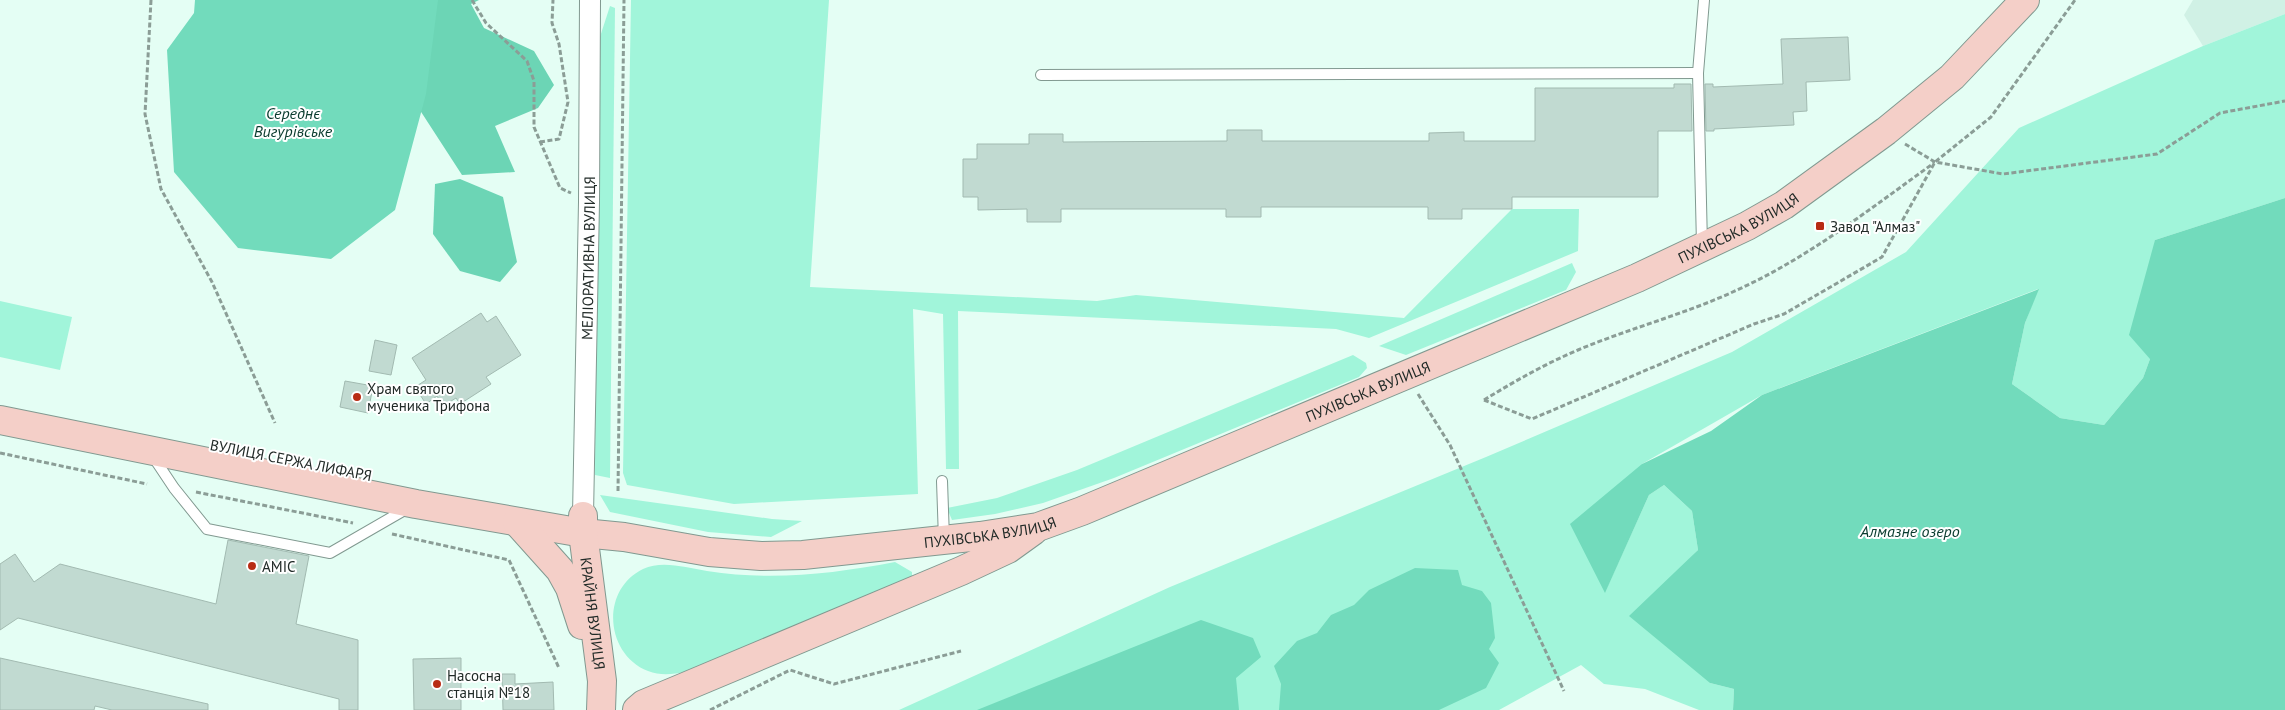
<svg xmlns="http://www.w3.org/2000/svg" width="2285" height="710" viewBox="0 0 2285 710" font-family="'PT Sans',sans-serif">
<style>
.built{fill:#d0f1e5}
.green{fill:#a1f5da}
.forest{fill:#6cd5b5}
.water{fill:#72dbbc}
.building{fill:#c1dad1;stroke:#a2bab1}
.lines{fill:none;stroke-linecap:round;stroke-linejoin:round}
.lane-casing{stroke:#819990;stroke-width:12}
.street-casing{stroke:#819990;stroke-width:22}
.secondary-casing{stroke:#819990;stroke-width:30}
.path{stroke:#8b9d96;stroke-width:3;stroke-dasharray:5 2.5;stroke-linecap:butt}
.lane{stroke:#fff;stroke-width:10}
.street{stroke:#fff;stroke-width:20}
.secondary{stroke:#f4cfc8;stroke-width:28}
.poi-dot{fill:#b82c14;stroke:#fff;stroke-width:2}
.labels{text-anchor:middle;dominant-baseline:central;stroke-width:4;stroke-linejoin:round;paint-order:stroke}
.poi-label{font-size:15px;fill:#212a27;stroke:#fff;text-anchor:start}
.street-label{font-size:15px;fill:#212a27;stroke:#fff}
.water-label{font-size:16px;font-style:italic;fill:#093b2e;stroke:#fff}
</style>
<rect width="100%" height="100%" fill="#e4fef4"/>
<path class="built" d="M2193,0h92v14l-82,32 -19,-31z"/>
<g class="green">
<path d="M631,0h198l-19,287 287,14 39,-6 268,23 108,-109h67l-1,42 -209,87 -33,-9 -378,-18 1,158h-13l-3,-155 -30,-5 5,185 -184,10 -107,-19 -4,-12z"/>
<path d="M610,6l5,2 -5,470 -15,-3 2,-429z"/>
<path d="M2285,14v184l-130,42 -5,119 -7,19 -39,47 -44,-7 -48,-34 13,-61 13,-34 -276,106 -120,69 -37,128 44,-97 15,-10 28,26 6,39 -15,16 27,117 24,6 -1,21h-34l-54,-21 -41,-5 -23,-19 -82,45h-600l271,-123 316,-130 246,-105 174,-100 113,-124 184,-82z"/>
<path d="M1572,263l4,9 -10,18 -160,65 -27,-9z"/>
<path d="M0,301l72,16 -12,53 -60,-13z"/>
<path d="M1353,355l13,8 1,5 -8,9 -245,101 -71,25 -48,11 -43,6 -5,-12 50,-10 80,-28z"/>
<path d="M600,495l172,24 30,2 -31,16 -63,-5 -98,-20z"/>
<path d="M895,562l17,10v7l-226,93c-13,2 -25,4 -38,-1 -43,-17 -48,-81 -5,-102 20,-9 43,-1 64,2 64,10 125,3 188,-9z"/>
</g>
<g class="forest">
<path d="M428,0h51l-8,4 13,24 50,23 20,34 -16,23 -43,18 20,46 -53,3 -48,-74z"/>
<path d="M460,179l43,18 14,65 -17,20 -40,-11 -27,-37 2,-50z"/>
</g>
<g class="water">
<path d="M195,0h243l-12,94 -31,116 -64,49 -93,-11 -64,-76 -7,-122 27,-37z"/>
<path d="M2285,198v512h-552l1,-21 -24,-6 -81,-67 69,-66 -6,-39 -28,-26 -15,10 -44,98 -35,-69 72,-60 69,-33 51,-36 277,-106 -14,34 -13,61 48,34 44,7 39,-47 7,-19 -21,-24 26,-95z"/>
<path d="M1415,568l43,2 4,15 20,6 9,12 4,35 -6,11 10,14 -13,25 -47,22h-160l2,-26 -7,-18 23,-25 20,-8 14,-18 23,-10 15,-15z"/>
<path d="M1201,620l52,18 8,19 -25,21 3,32h-262z"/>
</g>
<g class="building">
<path d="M1848,37l2,43 -44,2 1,29 -14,1 1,13 -80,4v2h-8l-1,-47h8v3l70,-3 -2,-45z"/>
<path d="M1674,84h17l1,47h-34v66h-146v12h-50v10h-34v-12h-167v10h-35v-8h-165v13h-34v-13l-49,1v-13h-15v-38h14v-15h52v-10h34v8l164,-1v-11h35v11h167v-8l35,-1v9h71v-53h139z"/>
<path d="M481,313l6,9 9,-6 25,39 -35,22 5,7 -31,20 -4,-6 -13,8 -6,-10 -11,8 -11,-17 11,-7 -14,-22z"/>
<path d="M375,340l22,5 -6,30 -22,-4z"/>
<path d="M345,381l28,5 -5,27 -28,-6z"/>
<path d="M228,540l81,16 -13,68 62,16v70h-19v-11l-321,-81 -18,12v-66l15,-10 19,28 26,-18 156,40z"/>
<path d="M0,658l208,46v6h-96l-17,-4 -1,4h-94z"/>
<path d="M461,658v52h-47l-1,-51z"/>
<path d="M502,674h13v10l38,-2 1,28h-51z"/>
</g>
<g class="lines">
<g class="lane-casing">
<g id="lane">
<path d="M1041,75l657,-2"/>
<path d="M1702,245l-4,-172 6,-73"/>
<path d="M152,455l22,33 33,41 123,24 78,-45"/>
<path d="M942,481l2,58"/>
</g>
</g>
<g class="street-casing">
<g id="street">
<path id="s1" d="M583,516l6,-314 1,-202"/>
</g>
</g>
<g class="secondary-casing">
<g id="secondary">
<path id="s2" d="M0,420l416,84 167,29 41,4 85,15 52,4 42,-1 177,-19 58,-9 44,-16 555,-233 110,-52 37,-21 102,-74 66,-54 73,-77"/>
<path id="s3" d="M583,516v17l19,148 -1,29"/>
<path d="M517,522l43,48 10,18 12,37"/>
<path d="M637,710l7,-6 36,-15 281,-118 47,-22 25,-18"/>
</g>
</g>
<g class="path">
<path d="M151,0l-6,114 16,75 51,93 63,141"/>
<path d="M472,0l14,23 41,38 7,20v46l26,61 11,5"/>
<path d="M540,142l19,-3 9,-37 -9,-58 -7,-21 1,-23"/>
<path d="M1905,144l30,18 68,12 154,-20 63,-41 65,-12"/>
<path d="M1418,394l32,51 114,246"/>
<path d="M1484,400l48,19 222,-95 30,-10 98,-57 53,-95 56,-45 84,-117"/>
<path d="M1484,400c31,-19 61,-36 94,-50 52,-22 108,-36 159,-60 71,-32 134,-82 197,-127"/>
<path d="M0,453l147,31"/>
<path d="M618,491l6,-491"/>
<path d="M196,492l157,31"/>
<path d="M392,534l117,26 50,108"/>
<path d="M710,710l80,-40 44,14 127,-33"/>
</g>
<use href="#lane" class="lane"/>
<use href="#street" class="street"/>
<use href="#secondary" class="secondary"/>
</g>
<g class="poi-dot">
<rect x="1815" y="221" width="10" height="10" rx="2.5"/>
<circle cx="357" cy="397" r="5"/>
<circle cx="252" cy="566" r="5"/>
<circle cx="437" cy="684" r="5"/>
</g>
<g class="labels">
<g class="poi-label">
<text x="1830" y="226">Завод "Алмаз"</text>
<text x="367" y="388">Храм святого<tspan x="367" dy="17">мученика Трифона</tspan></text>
<text x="262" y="566">AMIC</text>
<text x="447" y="675">Насосна<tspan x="447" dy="17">станція №18</tspan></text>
</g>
<g class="street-label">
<text stroke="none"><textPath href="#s2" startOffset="1814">ПУХІВСЬКА ВУЛИЦЯ</textPath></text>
<text stroke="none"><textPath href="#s1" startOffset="258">МЕЛІОРАТИВНА ВУЛИЦЯ</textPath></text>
<text stroke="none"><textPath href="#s2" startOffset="1409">ПУХІВСЬКА ВУЛИЦЯ</textPath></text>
<text transform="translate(291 460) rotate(11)">ВУЛИЦЯ СЕРЖА ЛИФАРЯ</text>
<text stroke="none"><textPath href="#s2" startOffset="1004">ПУХІВСЬКА ВУЛИЦЯ</textPath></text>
<text stroke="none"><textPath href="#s3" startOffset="98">КРАЙНЯ ВУЛИЦЯ</textPath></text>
</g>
<g class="water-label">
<text x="293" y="113">Середнє<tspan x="293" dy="18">Вигурівське</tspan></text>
<text x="1910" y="531">Алмазне озеро</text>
</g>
</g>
</svg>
